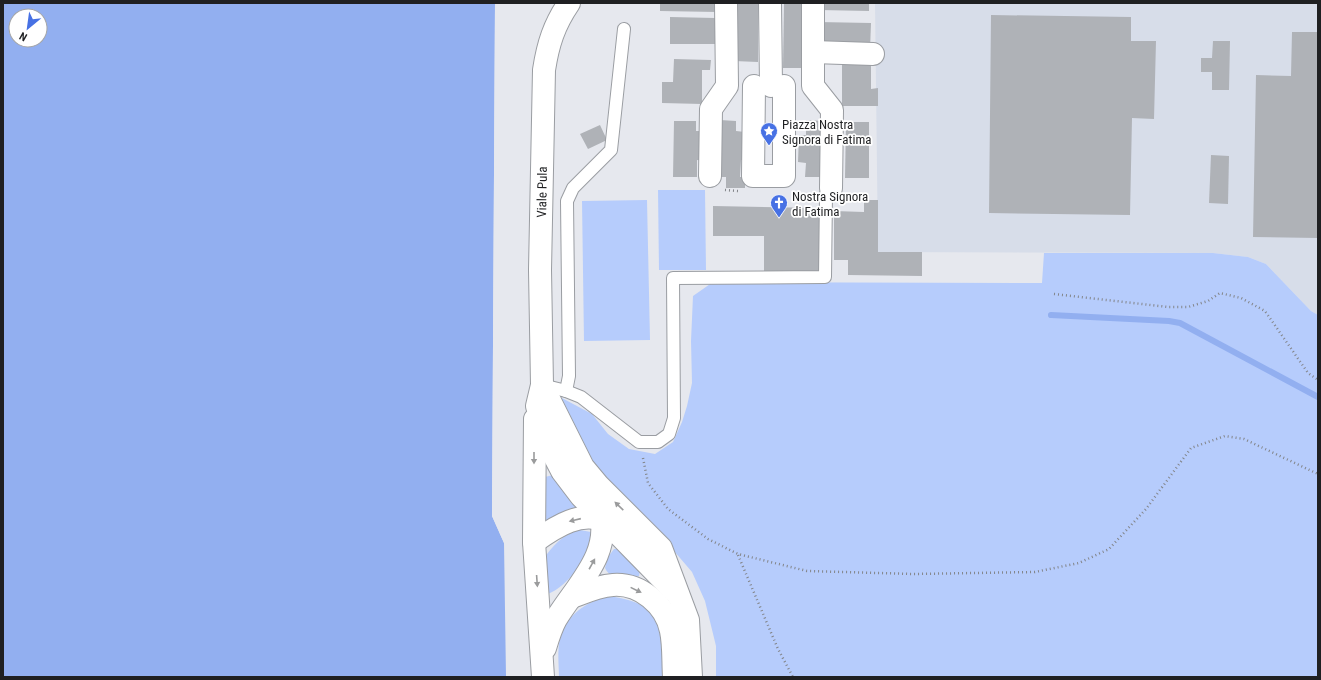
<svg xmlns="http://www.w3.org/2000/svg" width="1321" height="680" viewBox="0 0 1321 680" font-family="'Roboto Condensed',sans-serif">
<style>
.built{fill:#d7dde9}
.green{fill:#b6ccfc}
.water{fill:#92aff0;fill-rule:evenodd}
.pier{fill:#e6e8ee}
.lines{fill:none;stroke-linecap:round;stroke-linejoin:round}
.stream{stroke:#92aff0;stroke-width:6}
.building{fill:#afb2b7}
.service-casing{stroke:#9a9da2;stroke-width:14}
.minor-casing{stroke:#9a9da2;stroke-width:24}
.tertiary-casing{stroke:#9a9da2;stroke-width:24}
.path{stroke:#838589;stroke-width:2.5;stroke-dasharray:1 3;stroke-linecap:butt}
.service{stroke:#fff;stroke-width:12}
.minor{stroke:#fff;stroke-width:22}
.tertiary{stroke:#fff;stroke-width:22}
.oneway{fill:#9a9b9c}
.labels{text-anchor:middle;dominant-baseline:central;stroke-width:3.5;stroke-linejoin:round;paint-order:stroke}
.poi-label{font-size:13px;fill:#1f2022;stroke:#fff;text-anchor:start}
.street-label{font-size:13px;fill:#1f2022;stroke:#fff}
</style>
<rect width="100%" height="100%" fill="#e6e8ee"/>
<path class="built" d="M875,3h443v312l-7,-4 -45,-47 -18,-7 -35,-4 -335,-1z"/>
<g class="green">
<path d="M658,190h47l1,80h-47z"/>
<path d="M647,200l3,140 -66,1 -2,-140z"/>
<path d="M1044,253h169l35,4 18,7 45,47 7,4v362h-602v-31l-11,-45 -13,-29 -24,-28 -74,-77 -25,-46 -9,-24 32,17 16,20 21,15 26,5 18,-12 9,-20 5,-16 5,-23 -1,-42 2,-45 20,-14 329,1z"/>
<path d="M553,475l24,31 -5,6 -25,11 -3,-8 1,-38z"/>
<path d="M580,530l11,2c6,20 -25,55 -43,62l-5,-34c9,-14 20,-26 37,-30z"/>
<path d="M614,549h4l22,22 -1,5c-12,2 -28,5 -34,-8l3,-11z"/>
<path d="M608,596c21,3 46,9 55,31 3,11 3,38 4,50h-108c0,-11 -2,-27 1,-38 6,-24 26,-37 48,-43z"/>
</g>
<path class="water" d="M3,3h492l-3,513 12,27 2,134h-503zM16,16h24v24h-24z"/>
<path class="pier" d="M495,3h2l-3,512 10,24v4l-12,-27z"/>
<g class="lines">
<path class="stream" d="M1051,315l118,6 11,2 138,74"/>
</g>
<g class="building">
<path d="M660,3h57v9l-57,-1z"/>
<path d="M735,3h23v59l-24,-1z"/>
<path d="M784,3h24l-1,65h-24z"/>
<path d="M819,3h50v8l-50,-1z"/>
<path d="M991,15l140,2v24h25l-2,78 -22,-1 -2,97 -141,-2z"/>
<path d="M670,17l45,1v26h-45z"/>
<path d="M818,22l53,1 -1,27 -53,-2z"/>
<path d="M1292,32h26v206l-65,-1 3,-162 35,1z"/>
<path d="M1213,41h17l-1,49h-17v-18h-11v-14h11z"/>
<path d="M674,59l37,1 -1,10h-8v34l-40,-1v-21h11z"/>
<path d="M842,59h29v30l7,-1v18h-36z"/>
<path d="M720,120l16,1v10l9,1 -1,29 -3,-1 -1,17h5v11h-19v-11h-8z"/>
<path d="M806,120l18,1 -1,56h-18l1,-14 -8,-1 1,-27h7z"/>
<path d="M674,121h22v10h8v30l-7,-1v17h-24z"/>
<path d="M846,122h23v56h-24z"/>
<path d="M600,125l7,15 -19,9 -8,-15z"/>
<path d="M1211,155l18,1 -1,48 -19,-1z"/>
<path d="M864,200h14v52h44v24l-74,-1v-15h-14v-49l30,1z"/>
<path d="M713,206l107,2v64l-56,-1v-35h-51z"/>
</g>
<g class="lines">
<g class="service-casing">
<g id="service">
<path d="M542,385l24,6 15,6 58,45h19l11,-8 5,-16 -1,-140 152,-1 1,-83 5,-6"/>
<path d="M566,391l3,-15 -2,-175 6,-13 38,-38 13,-121"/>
</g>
</g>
<g class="minor-casing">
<g id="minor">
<path d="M770,3l1,83"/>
<path d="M813,3v83l19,24 -1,78"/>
<path d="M813,52l60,2"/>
<path d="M754,86l-1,90h31v-90"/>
<path d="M710,176l1,-67 16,-23 -1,-83"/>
</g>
</g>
<g class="tertiary-casing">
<g id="tertiary">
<path d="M569,3c-15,22 -21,41 -25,67l-4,200 2,115 -5,21 12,40 13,25 19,25 97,99"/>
<path d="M542,385l41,82 15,18 63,63 27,72 3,57"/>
<path d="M535,419l-1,123 9,135"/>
<path d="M534,542c21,-15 49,-34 75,-19"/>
<path d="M572,597c13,-5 26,-11 41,-12 27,-2 53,20 58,46 3,14 2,31 3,46"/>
<path d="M545,648c3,-10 6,-20 11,-29 20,-33 58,-67 43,-109"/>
</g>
</g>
<g class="path">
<path d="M725,190l13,1"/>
<path d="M1054,294l114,13h20l20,-6 12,-8 21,5 24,13 43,62 10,7"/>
<path d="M643,458l5,25 20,26 40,30 30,15 69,17 107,3 121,-2 44,-9 30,-14 37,-40 45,-61 34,-12 19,3 74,35"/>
<path d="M738,555l40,94 15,28"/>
</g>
<use href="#service" class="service"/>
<use href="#minor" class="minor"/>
<use href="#tertiary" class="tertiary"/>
</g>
<defs><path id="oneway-solid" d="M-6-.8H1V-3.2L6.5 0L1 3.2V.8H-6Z"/></defs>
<g class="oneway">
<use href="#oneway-solid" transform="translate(534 458) rotate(90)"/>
<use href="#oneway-solid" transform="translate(619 506) rotate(-136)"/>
<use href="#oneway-solid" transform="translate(575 520) rotate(167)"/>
<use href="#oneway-solid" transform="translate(592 564) rotate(-61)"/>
<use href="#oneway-solid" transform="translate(537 581) rotate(86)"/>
<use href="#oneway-solid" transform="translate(636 590) rotate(26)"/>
</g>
<defs>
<g id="sight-pin" transform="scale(0.9)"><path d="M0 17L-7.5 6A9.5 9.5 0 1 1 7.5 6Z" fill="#4771e4" stroke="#fff"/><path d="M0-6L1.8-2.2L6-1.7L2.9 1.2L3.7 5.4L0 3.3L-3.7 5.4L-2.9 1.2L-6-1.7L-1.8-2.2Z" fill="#fff"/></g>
<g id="church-pin" transform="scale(0.9)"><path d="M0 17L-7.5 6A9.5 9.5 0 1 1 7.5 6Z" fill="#4771e4" stroke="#fff"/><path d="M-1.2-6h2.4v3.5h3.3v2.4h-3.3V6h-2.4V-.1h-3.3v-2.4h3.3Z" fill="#fff"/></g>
</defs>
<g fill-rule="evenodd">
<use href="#sight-pin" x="769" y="131"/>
<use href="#church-pin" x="779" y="203"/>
</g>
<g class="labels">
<g class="poi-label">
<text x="782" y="124">Piazza Nostra<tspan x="782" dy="15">Signora di Fatima</tspan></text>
<text x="792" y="196">Nostra Signora<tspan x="792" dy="15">di Fatima</tspan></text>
</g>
<g class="street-label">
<text transform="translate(542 192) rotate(-89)">Viale Pula</text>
</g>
</g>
<rect width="1321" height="680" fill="none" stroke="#1f2022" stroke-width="8"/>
<g transform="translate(28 28) rotate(209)"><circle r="19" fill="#ffffff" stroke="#a5a6a7"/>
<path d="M0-3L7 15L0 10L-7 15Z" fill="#4771e4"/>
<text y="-6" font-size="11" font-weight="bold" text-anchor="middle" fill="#1f2022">N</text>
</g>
</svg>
